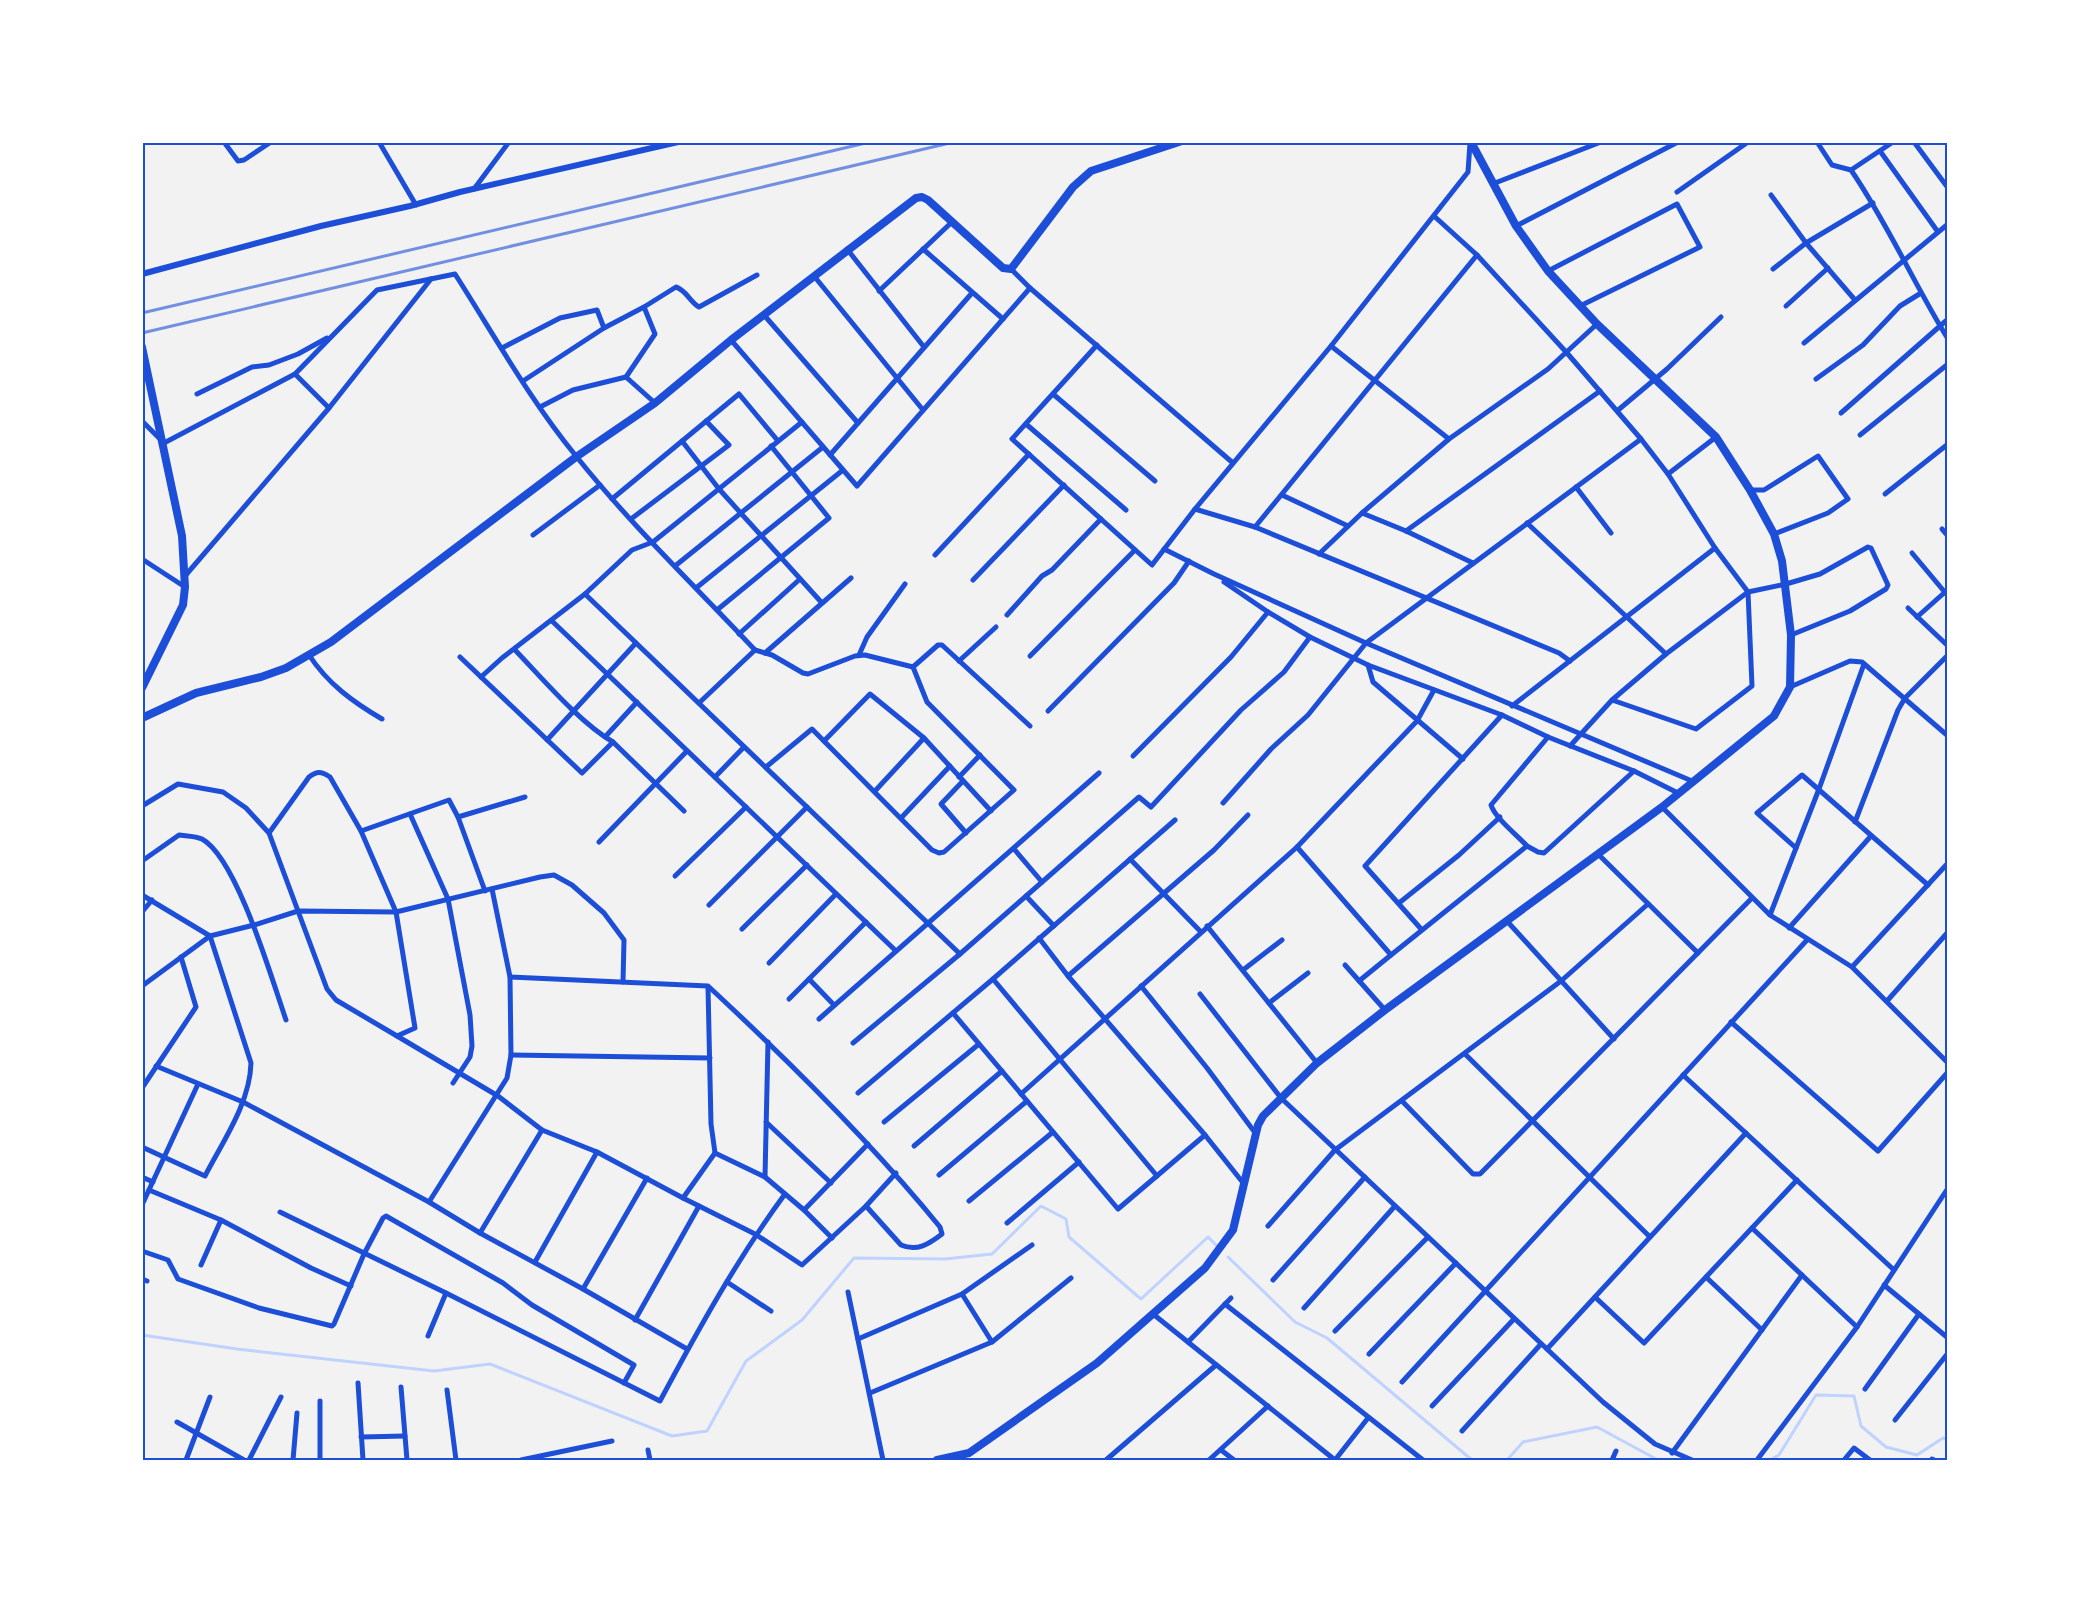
<svg xmlns="http://www.w3.org/2000/svg" width="2090" height="1603" viewBox="0 0 2090 1603" font-family="Figtree,sans-serif">
<style>
.lines{fill:none;stroke-linecap:round;stroke-linejoin:round}
.stream{stroke:#bfd3fe;stroke-width:3}
.minor{stroke:#1d4ed8;stroke-width:5}
.tertiary{stroke:#1d4ed8;stroke-width:6}
.secondary{stroke:#1d4ed8;stroke-width:8}
.primary{stroke:#1d4ed8;stroke-width:8}
.rail{stroke:#7290e2;stroke-width:3}
.neatline{fill:none;stroke:#1d4ed8;stroke-width:2}
</style>
<rect width="100%" height="100%" fill="#f2f2f2"/>
<g class="lines">
<g class="stream">
<path d="M1228,1257l67,65 32,16 145,122"/>
<path d="M142,1335l95,14 197,22 56,-7 182,72 35,-5 39,-70 56,-41 52,-62 91,1 47,-5 49,-48 25,13 3,18 72,62 67,-62 8,8"/>
<path d="M1507,1460l16,-18 74,-15 61,33"/>
<path d="M1770,1460l9,-5 37,-60 38,1 7,30 25,21 31,8 26,-17 5,1"/>
</g>
<g class="minor">
<path d="M224,142l14,19 6,-1 27,-18"/>
<path d="M379,142l37,63"/>
<path d="M1817,142l15,23 19,5c37,54 63,114 97,169"/>
<path d="M1914,142l34,46"/>
<path d="M1880,151l58,81"/>
<path d="M1851,170l42,-28"/>
<path d="M1495,183l106,-41"/>
<path d="M474,189l35,-47"/>
<path d="M1677,192l71,-50"/>
<path d="M1771,195l35,48 49,57"/>
<path d="M1434,216l43,39 90,98 74,86 27,35 47,74 33,44 4,94 -56,43 -84,-29"/>
<path d="M1516,226l162,-84"/>
<path d="M847,249l77,98"/>
<path d="M923,249l80,70"/>
<path d="M1011,269l19,19 203,175"/>
<path d="M1773,269l33,-26 67,-40"/>
<path d="M1548,271l129,-67 23,43 -120,59"/>
<path d="M814,276l109,134"/>
<path d="M879,291l74,-70"/>
<path d="M1786,306l42,-38"/>
<path d="M764,315l94,108"/>
<path d="M731,340l126,146 173,-198"/>
<path d="M1804,343l144,-119"/>
<path d="M1097,345l-85,94 140,126 43,-56 136,-163 137,-174 2,-29"/>
<path d="M1331,346l118,93"/>
<path d="M502,348l58,-30 37,-8 7,18"/>
<path d="M295,374l34,34"/>
<path d="M626,377l29,26"/>
<path d="M1816,379l47,-34 37,-39 21,-13"/>
<path d="M523,381l81,-53 40,-21 32,-20c10,3 14,15 23,20l58,-32"/>
<path d="M197,394l55,-27 17,-2 29,-11 29,-16"/>
<path d="M1053,394l102,87"/>
<path d="M540,407l33,-17 53,-13 29,-43 -11,-27"/>
<path d="M1617,411l50,-42 54,-52"/>
<path d="M1841,413l107,-94"/>
<path d="M142,421l22,22 131,-69 82,-84 78,-16c39,61 75,126 121,182 55,69 119,130 179,194l-56,53"/>
<path d="M1026,424l100,86"/>
<path d="M1860,435l88,-71"/>
<path d="M682,441l37,48 103,114"/>
<path d="M830,455l142,-162"/>
<path d="M1668,474l48,-37"/>
<path d="M1576,487l35,46"/>
<path d="M1750,490h14l54,-34 30,43 -20,14 -54,21"/>
<path d="M1885,494l63,-50"/>
<path d="M1282,495l66,31"/>
<path d="M612,499l127,-105 39,47"/>
<path d="M1195,509l60,18 304,126 11,8"/>
<path d="M1362,513l44,18 67,32"/>
<path d="M631,519l98,-74 -23,-24"/>
<path d="M1527,523l139,131"/>
<path d="M1255,527l222,-272"/>
<path d="M1942,529l6,7"/>
<path d="M1406,531l194,-140"/>
<path d="M533,535l67,-50"/>
<path d="M1164,549l50,25 152,69 326,138"/>
<path d="M1912,553l36,43"/>
<path d="M1319,554l43,-41 87,-74 99,-70 49,-45"/>
<path d="M935,555l94,-101"/>
<path d="M142,559l43,28"/>
<path d="M675,566l148,-119"/>
<path d="M185,576l144,-168 102,-129"/>
<path d="M973,580l91,-95"/>
<path d="M1224,582l44,30 42,25 58,28 134,50 46,22 86,34 44,22"/>
<path d="M696,588l147,-118"/>
<path d="M585,594l375,360"/>
<path d="M1908,608l40,38"/>
<path d="M717,610l112,-92 -58,-72"/>
<path d="M1007,615l35,-39 10,-6 49,-51"/>
<path d="M1917,617l27,-24"/>
<path d="M552,621l344,330"/>
<path d="M739,634l61,-55"/>
<path d="M515,650c28,29 64,72 98,92l71,69"/>
<path d="M755,650l17,5 31,18 5,1 47,-18 10,-1 48,12 25,-22h4l88,81"/>
<path d="M765,653l86,-75"/>
<path d="M309,655c19,29 44,47 73,64"/>
<path d="M859,655l8,-18 38,-53"/>
<path d="M1030,656l105,-106"/>
<path d="M460,657l122,116 31,-31"/>
<path d="M959,661l37,-34"/>
<path d="M1368,665l5,17 90,77"/>
<path d="M481,677l21,-19 83,-64 47,-44 21,-8 149,-120"/>
<path d="M1790,687l60,-26 12,1 86,74"/>
<path d="M1512,706l203,-158"/>
<path d="M1048,711l126,-128 15,-22"/>
<path d="M605,737l32,-35"/>
<path d="M547,740l89,-97"/>
<path d="M824,741l46,-47 54,44 67,73"/>
<path d="M1570,746l42,-46 54,-46 82,-62 38,-8 34,-10 48,-27 3,1 17,37 -2,4 -36,22 -59,24"/>
<path d="M1133,756l98,-99 37,-45"/>
<path d="M766,767l46,-38 120,121 7,3 5,-1 70,-62 -87,-88 -14,-35"/>
<path d="M715,777l29,-30"/>
<path d="M959,777l21,-22"/>
<path d="M963,781l-22,23 25,29"/>
<path d="M875,791l49,-53"/>
<path d="M1223,803l48,-54 37,-34 58,-72 275,-204"/>
<path d="M142,806l36,-22 45,8 23,16 23,25 58,156 9,11 61,36 18,-8 -19,-116 -35,-81 -31,-54c-9,-6 -13,-6 -21,0l-40,56"/>
<path d="M1662,807l108,108 82,52 96,96"/>
<path d="M410,814l38,85 22,116 2,31 -2,11 -17,26"/>
<path d="M458,817l67,-20"/>
<path d="M901,818l49,-52"/>
<path d="M1855,822l43,-112 7,-12 43,-43"/>
<path d="M361,831l88,-31 9,17 27,74"/>
<path d="M599,842l88,-91"/>
<path d="M1527,846c-10,-11 -32,-28 -36,-41l57,-68"/>
<path d="M1297,847l94,108 136,-109 11,6 6,1 90,-82"/>
<path d="M1796,848l-39,-35 45,-38 126,110"/>
<path d="M1014,849l28,33"/>
<path d="M1599,855l99,98"/>
<path d="M1130,859l71,73"/>
<path d="M142,861l37,-26c7,1 17,1 23,4 35,19 70,141 84,181"/>
<path d="M675,876l71,-69"/>
<path d="M142,895l68,41 41,127c-1,40 -28,78 -46,113l-63,-29"/>
<path d="M1026,896l28,30"/>
<path d="M1399,903l60,-48 41,-38"/>
<path d="M709,905l98,-98"/>
<path d="M142,912l10,-12"/>
<path d="M1770,915l49,-126 45,-125"/>
<path d="M1506,920l108,119"/>
<path d="M1207,926l110,137"/>
<path d="M1789,928l82,-92"/>
<path d="M742,929l65,-64"/>
<path d="M1422,930l-57,-64 137,-151"/>
<path d="M1039,938l29,38 137,159 39,49"/>
<path d="M769,963l67,-69"/>
<path d="M1345,965l40,45"/>
<path d="M1852,967l96,-104"/>
<path d="M1243,970l39,-30"/>
<path d="M1068,976l146,-126 34,-35"/>
<path d="M510,977l198,9c82,76 162,155 232,241l2,7c-13,10 -25,18 -41,11l-35,-39"/>
<path d="M809,979l25,26"/>
<path d="M993,979l164,197"/>
<path d="M1359,981l32,-26"/>
<path d="M142,986l68,-50 44,-11 44,-14 98,1 144,-35 14,-2 18,10 32,28 20,27 -1,42"/>
<path d="M1141,986l66,82 49,66"/>
<path d="M708,987l3,137 4,29 50,24 39,33 28,28"/>
<path d="M1200,994l81,104 322,304 52,42 37,16"/>
<path d="M789,999l77,-77"/>
<path d="M1887,1001l61,-69"/>
<path d="M1269,1003l39,-30"/>
<path d="M953,1013l165,196 87,-74"/>
<path d="M819,1019l280,-246"/>
<path d="M1731,1022l147,129 70,-79"/>
<path d="M397,1036l101,60 44,34 55,22 86,46 72,36 47,31 64,-59 30,-33"/>
<path d="M853,1043l107,-89 179,-157 12,10 90,-97 43,-38 26,-35"/>
<path d="M1465,1054l185,183"/>
<path d="M511,1055l199,3"/>
<path d="M156,1066l87,36 186,100 51,31 103,56 104,60"/>
<path d="M1683,1075l211,195"/>
<path d="M142,1088l54,-81 -15,-50"/>
<path d="M858,1093l135,-114 182,-159"/>
<path d="M1021,1094l276,-247 120,-126 17,-31"/>
<path d="M1402,1101l71,73h7l272,-276"/>
<path d="M766,1122l65,61"/>
<path d="M884,1122l95,-78"/>
<path d="M914,1146l88,-75"/>
<path d="M939,1175l88,-74"/>
<path d="M142,1177l11,5"/>
<path d="M765,1177l3,-135"/>
<path d="M149,1190l72,30 90,48 40,18"/>
<path d="M683,1198l32,-45"/>
<path d="M969,1201l84,-69"/>
<path d="M429,1202l78,-124 4,-23 -1,-78 -18,-88"/>
<path d="M142,1205l56,-121"/>
<path d="M804,1210l64,-66"/>
<path d="M280,1212l166,81 214,108c38,-71 77,-142 125,-207"/>
<path d="M1007,1223l72,-61"/>
<path d="M1268,1226l67,-76 226,-169 87,-77"/>
<path d="M1752,1228l105,99"/>
<path d="M480,1233l62,-103"/>
<path d="M142,1251l26,9 10,19 81,29 73,18 2,-2 30,-70 19,-36 3,-2 117,67 29,22 102,60 -10,18"/>
<path d="M535,1262l62,-110"/>
<path d="M201,1265l20,-45"/>
<path d="M1706,1277l56,53"/>
<path d="M142,1279l5,2"/>
<path d="M1273,1280l92,-103"/>
<path d="M727,1282l44,29"/>
<path d="M1884,1285l64,53"/>
<path d="M583,1289l64,-111"/>
<path d="M848,1292l35,168"/>
<path d="M962,1294l30,48"/>
<path d="M1595,1297l49,46 153,-163"/>
<path d="M1225,1304l198,156"/>
<path d="M1304,1308l91,-102"/>
<path d="M1153,1314l182,146"/>
<path d="M635,1320l64,-114"/>
<path d="M1335,1331l93,-94"/>
<path d="M428,1336l18,-43"/>
<path d="M858,1339l104,-45 70,-49"/>
<path d="M1188,1342l43,-44"/>
<path d="M1547,1349l199,-216"/>
<path d="M1369,1354l87,-91"/>
<path d="M1402,1382l405,-442"/>
<path d="M358,1383l5,77"/>
<path d="M401,1387l6,73"/>
<path d="M1865,1389l54,-75"/>
<path d="M447,1390l9,70"/>
<path d="M870,1393l122,-51 79,-64"/>
<path d="M1432,1406l82,-87"/>
<path d="M1895,1420l53,-67"/>
<path d="M177,1422l67,38"/>
<path d="M1462,1431l79,-87"/>
<path d="M361,1437l44,-1"/>
<path d="M648,1450l2,10"/>
<path d="M1221,1450l13,10"/>
<path d="M1672,1453l130,-178"/>
<path d="M1932,1459l2,1"/>
<path d="M186,1460l24,-63"/>
<path d="M249,1460l32,-63"/>
<path d="M293,1460l4,-47"/>
<path d="M320,1460v-59"/>
<path d="M521,1460l91,-19"/>
<path d="M1106,1460l110,-95"/>
<path d="M1209,1460l59,-54"/>
<path d="M1335,1460l33,-42"/>
<path d="M1612,1460l4,-9"/>
<path d="M1757,1460l100,-133 91,-139"/>
<path d="M1844,1460l10,-12 16,12"/>
</g>
<path class="tertiary" d="M142,274l179,-48 89,-20 50,-14 218,-50"/>
<g class="secondary">
<path d="M142,718l54,-25 65,-16 25,-9 45,-26 245,-185 79,-54 76,-63 185,-142 6,-1 6,3 75,68 8,1 62,-82 18,-16 88,-29"/>
<path d="M937,1460l32,-7 128,-90 108,-95 28,-38 25,-105 5,-9 54,-53 68,-53 277,-203 112,-91 16,-29 1,-52 -9,-74 -8,-27 -24,-44 -34,-53 -119,-113 -49,-53 -32,-45 -45,-84"/>
</g>
<path class="primary" d="M142,347l40,189 3,51 -2,18 -41,83"/>
<g class="rail">
<path d="M142,313l728,-171"/>
<path d="M142,333l812,-191"/>
</g>
</g>
<rect width="2090" height="1603" fill="none" stroke="#ffffff" stroke-width="288"/>
<rect x="144" y="144" width="1802" height="1315" class="neatline"/>
</svg>
